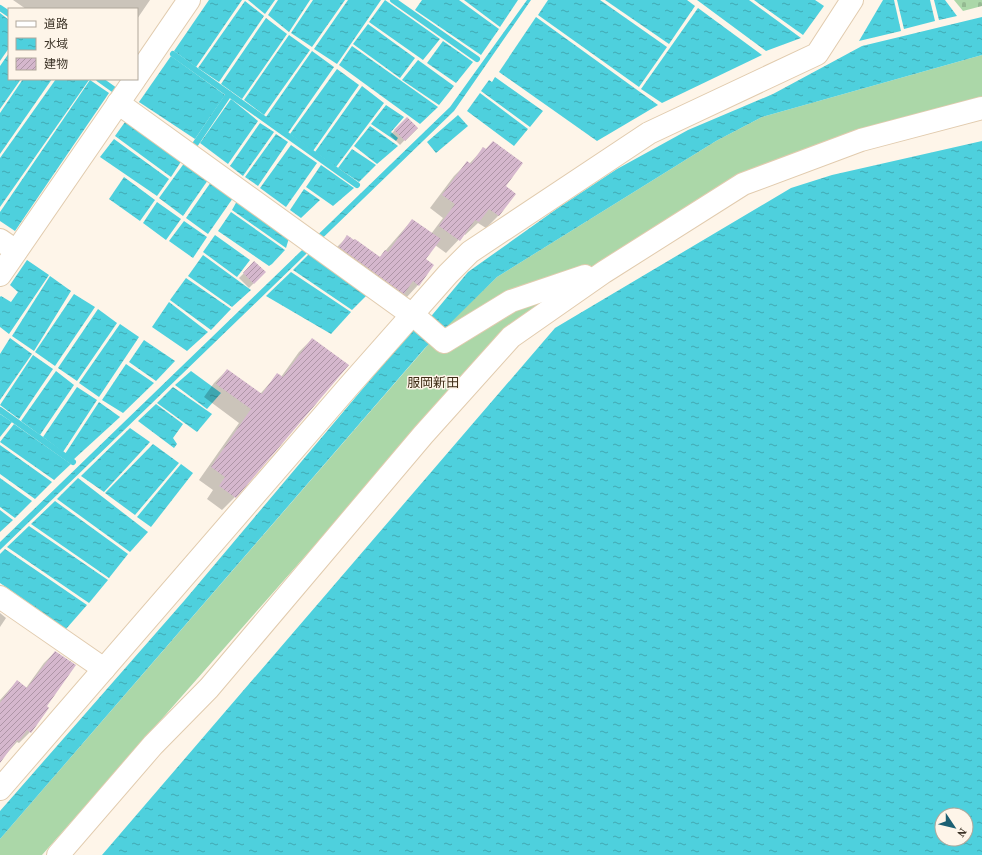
<svg xmlns="http://www.w3.org/2000/svg" width="982" height="855" viewBox="0 0 982 855" font-family="'Source Serif 4','Noto Sans JP',serif">
<style>
.grass{fill:#abd7a8}
.cemetery{fill:url(#cemetery-stones)}
.water{fill:url(#water-ripples);fill-rule:evenodd}
.shadow{fill:#0003}
.lines{fill:none;stroke-linecap:round;stroke-linejoin:round}
.stream{stroke:#4ed0dd;stroke-width:6}
.building{fill:url(#building-hatch)}
.minor-casing{stroke:#e1cbae;stroke-width:24}
.minor{stroke:#fff;stroke-width:22}
.labels{text-anchor:middle;dominant-baseline:central;stroke-width:3;stroke-linejoin:round;paint-order:stroke}
.quarter-label{font-size:13px;fill:#3f2d15;stroke:#fef5e9}
</style>
<defs>
<pattern id="cemetery-stones" width="16" height="16" patternUnits="userSpaceOnUse"><rect width="16" height="16" fill="#abd7a8"/><path d="M2 7V4a2 2 0 0 1 4 0v3zM10 15v-3a2 2 0 0 1 4 0v3z" fill="#94b991"/></pattern>
<pattern id="water-ripples" width="26" height="14" patternUnits="userSpaceOnUse"><rect width="26" height="14" fill="#4ed0dd"/><path d="M2 4q2-2 4 0t4 0M15 11q2-2 4 0t4 0" fill="none" stroke="#42a9b3"/></pattern>
<pattern id="building-hatch" width="6" height="6" patternUnits="userSpaceOnUse"><rect width="6" height="6" fill="#d5b7cd"/><path d="M-1 1l2-2M0 6l6-6M5 7l2-2" fill="none" stroke="#ae95a6"/></pattern>
</defs>
<rect width="100%" height="100%" fill="#fef5e9"/>
<g class="grass">
<path d="M982,55v45l-124,32 -263,136 -156,65 58,-56 219,-136 46,-24z"/>
<path d="M572,282l-110,96 -420,477h-42v-16l434,-501z"/>
</g>
<path class="cemetery" d="M954,0h28v6l-19,5z"/>
<g class="water">
<path d="M209,0h33l-46,67 -22,-16z"/>
<path d="M248,0h27l-10,14z"/>
<path d="M278,0h32l-21,32 -21,-17z"/>
<path d="M313,0h32l-33,47 -21,-14z"/>
<path d="M348,0h33l-44,64 -23,-15z"/>
<path d="M385,0l55,39 -17,21 -54,-38z"/>
<path d="M422,0h37l40,29 -18,26 -66,-45z"/>
<path d="M464,0h54l-18,27z"/>
<path d="M527,0h4l-77,111 -454,439v-8l450,-435z"/>
<path d="M548,0h52l67,47 -28,40 -101,-72z"/>
<path d="M605,0h82l8,6 -26,38z"/>
<path d="M697,0h52l52,38 -35,13z"/>
<path d="M754,0h61l9,6 -21,29z"/>
<path d="M883,0h11l7,31 -42,10z"/>
<path d="M897,0h33l5,21 -31,8z"/>
<path d="M934,0h11l12,16 -18,4z"/>
<path d="M245,1l19,15 -45,66 -21,-14z"/>
<path d="M698,8l64,47 -100,48 -21,-14z"/>
<path d="M0,13l9,7v28l-9,13z"/>
<path d="M536,17l122,88 -61,36 -98,-69z"/>
<path d="M982,17v38l-220,62 -46,24 -219,136 -72,71 -425,491v-28l184,-210 229,-272 5,3 50,-60 90,-64 59,-39 71,-39 85,-36 89,-48z"/>
<path d="M266,18l21,16 -45,65 -21,-15z"/>
<path d="M368,24l47,34 -15,20 -47,-34z"/>
<path d="M289,35l21,15 -46,65 -20,-15z"/>
<path d="M443,41l30,21 -17,21 -29,-20z"/>
<path d="M352,46l86,61 -18,17 -81,-59z"/>
<path d="M312,51l22,16 -46,66 -22,-16z"/>
<path d="M9,53v26h12l-21,30v-43z"/>
<path d="M171,56l54,39 -30,44 -56,-37z"/>
<path d="M418,60l36,26 -15,19 -37,-25z"/>
<path d="M337,69l22,16 -46,66 -23,-17z"/>
<path d="M495,77l48,34 -13,16 -49,-36 8,-11 3,2z"/>
<path d="M23,79h29l-52,75v-41z"/>
<path d="M56,79l33,1 -89,127v-49z"/>
<path d="M90,80l19,13 -94,138 -15,-10v-9z"/>
<path d="M362,86l22,17 -48,64 -21,-15z"/>
<path d="M480,93l48,36 -14,17 -47,-35z"/>
<path d="M231,99l27,22 -30,43 -28,-21z"/>
<path d="M386,105l18,12 -13,15 7,6 -2,3 -25,-17z"/>
<path d="M458,115l10,11 -32,27 -9,-11z"/>
<path d="M125,122h5l52,38 -11,17 -56,-41z"/>
<path d="M260,123l14,9 -31,44 -13,-10z"/>
<path d="M370,126l28,20 -21,18 -23,-18z"/>
<path d="M276,134l12,8 -30,44 -13,-9z"/>
<path d="M114,139l55,40 -12,17 -57,-39z"/>
<path d="M982,141v714h-880l453,-527 236,-140 41,-13zM942,815h24v24h-24z"/>
<path d="M291,145l26,18 -31,44 -26,-19z"/>
<path d="M352,149l24,16 -17,17 -21,-14z"/>
<path d="M185,162l23,18 -25,36 -24,-18z"/>
<path d="M321,165l33,23 -21,18 -27,-19z"/>
<path d="M124,177l31,23 -15,21 -31,-22z"/>
<path d="M211,182l22,16 -25,36 -22,-16z"/>
<path d="M304,189l16,11 -19,18 -11,-8z"/>
<path d="M237,201l52,37 -3,10 -54,-38z"/>
<path d="M157,202l24,17 -15,21 -23,-17z"/>
<path d="M231,212l54,38 -13,14 -3,2 -51,-35z"/>
<path d="M184,221l23,16 -14,21 -24,-17z"/>
<path d="M215,235l35,25 -13,17 -34,-25z"/>
<path d="M310,253l57,42 -15,15 -59,-40z"/>
<path d="M203,255l48,35 -19,17 -44,-31z"/>
<path d="M27,260l22,15 -40,59 -9,-7v-30l1,-1 10,6 7,-10 -8,-7z"/>
<path d="M291,272l60,40 -20,22 -65,-38z"/>
<path d="M50,276l21,15 -37,60 -22,-15z"/>
<path d="M186,278l45,31 -20,21 -41,-30z"/>
<path d="M74,294l21,13 -40,59 -20,-14z"/>
<path d="M169,302l39,30 -21,19 -35,-24z"/>
<path d="M98,309l19,14 -40,58 -19,-13z"/>
<path d="M120,324l19,13 -40,60 -20,-14z"/>
<path d="M10,338l22,16 -32,46v-46z"/>
<path d="M144,340l31,21 -19,20 -27,-19z"/>
<path d="M33,355l20,14 -34,50 -19,-14z"/>
<path d="M126,364l28,19 -31,30 -21,-13z"/>
<path d="M56,371l18,14 -34,50 -19,-14z"/>
<path d="M191,371l30,22 -14,16 -32,-24z"/>
<path d="M77,387l20,13 -34,52 -20,-15z"/>
<path d="M173,387l39,27 -15,18 -40,-29z"/>
<path d="M99,402l21,15 -47,43 -8,-6z"/>
<path d="M156,404l27,20 -10,14 4,6 -3,4 -36,-27z"/>
<path d="M0,414l12,8 -12,15z"/>
<path d="M14,424l57,40 -17,16 -54,-38z"/>
<path d="M130,428l20,14 -46,50 -23,-16z"/>
<path d="M153,444l26,19 -44,52 -30,-22z"/>
<path d="M0,445l52,37 -17,17 -35,-25z"/>
<path d="M181,464l12,9 -42,54 -14,-10z"/>
<path d="M0,478l32,23 -17,17 -15,-11z"/>
<path d="M78,478l70,54 -18,20 -73,-53z"/>
<path d="M55,501l73,53 -19,24 -78,-54z"/>
<path d="M0,510l13,10 -13,12z"/>
<path d="M29,526l79,54 -19,23 -82,-56z"/>
<path d="M5,549l82,56 -21,24 -66,-46v-29z"/>
</g>
<g class="shadow">
<path d="M13,0h137l-13,19v-10h-111z"/>
<path d="M407,118l9,10 -16,17 -10,-10z"/>
<path d="M493,142l11,44 -5,29 -13,13 -8,-5 -13,12 -1,-1 -18,19 -11,-8 -10,14 -7,26 -12,13 -72,-48 13,-13 32,21 33,-38 19,14 12,-16 -13,-10 24,-32 13,-13 2,1 15,-16 1,2z"/>
<path d="M254,263l10,10 -15,15 -10,-10z"/>
<path d="M312,339l-77,158 -13,13 -15,-11 6,-9 -14,-10 40,-57 -35,-26 10,-14 13,-13 33,24 17,-19 4,2 18,-25z"/>
<path d="M0,613l6,5 -6,9z"/>
<path d="M55,652l-10,54 3,2 -18,24 -11,11 -2,-1 -17,19v-61l17,-19 9,7 18,-25z"/>
</g>
<g class="lines">
<g class="stream">
<path d="M393,0l84,59"/>
<path d="M0,8l9,6"/>
<path d="M173,54l184,131"/>
<path d="M99,79l14,10"/>
<path d="M194,146l35,-52"/>
<path d="M0,410l73,52"/>
</g>
</g>
<g class="building">
<path d="M407,117l11,11 -13,13 -11,-11z"/>
<path d="M493,141l30,22 -17,23 10,8 -17,22 -10,-7 -10,13 -4,-2 -15,21 -21,-15 16,-22 -13,-9 25,-34 4,3 12,-17 3,2z"/>
<path d="M412,219l29,20 -15,20 8,6 -15,21 -6,-5 -9,13 -65,-47 8,-12 7,5 1,-1 25,18 5,-7 3,2z"/>
<path d="M254,261l12,11 -12,12 -11,-11z"/>
<path d="M312,338l37,27 -113,133 -17,-12 6,-9 -14,-10 40,-58 -35,-25 11,-15 35,25 15,-21 6,4z"/>
<path d="M55,651l21,14 -29,41 2,2 -18,25 -4,-3 -8,11 -2,-1 -17,23v-60l17,-23 10,8z"/>
</g>
<g class="lines">
<g class="minor-casing">
<g id="minor">
<path d="M137,76l52,-76"/>
<path d="M118,103l301,217 25,22 67,-41 74,-25"/>
<path d="M0,240l16,11"/>
<path d="M0,275l135,-196"/>
<path d="M0,597l104,72"/>
<path d="M0,789l349,-403 99,-112 22,-22 179,-119 168,-79 35,-54"/>
<path d="M58,855l95,-110 56,-57 214,-253 88,-98 93,-65 139,-88 118,-44 121,-32"/>
</g>
</g>
<use href="#minor" class="minor"/>
</g>
<g class="labels">
<g class="quarter-label">
<text x="433" y="382">服岡新田</text>
</g>
</g>
<rect x="8" y="8" width="130" height="72" fill="#fef5e9" stroke="#b0a79b"/>
<rect x="16" y="21" width="20" height="6" fill="#ffffff" stroke="#b0a79b"/>
<text x="44" y="28" font-size="12" fill="#3c3327">道路</text>
<rect x="16" y="38" width="20" height="12" fill="url(#water-ripples)" stroke="#b0a79b"/>
<text x="44" y="48" font-size="12" fill="#3c3327">水域</text>
<rect x="16" y="58" width="20" height="12" fill="url(#building-hatch)" stroke="#b0a79b"/>
<text x="44" y="68" font-size="12" fill="#3c3327">建物</text>
<g transform="translate(954 827) rotate(125)"><circle r="19" fill="#fef5e9" stroke="#b0a79b"/>
<path d="M0-3L7 15L0 10L-7 15Z" fill="#1c6073"/>
<text y="-6" font-size="11" font-weight="bold" text-anchor="middle" fill="#3c3327">N</text>
</g>
</svg>
